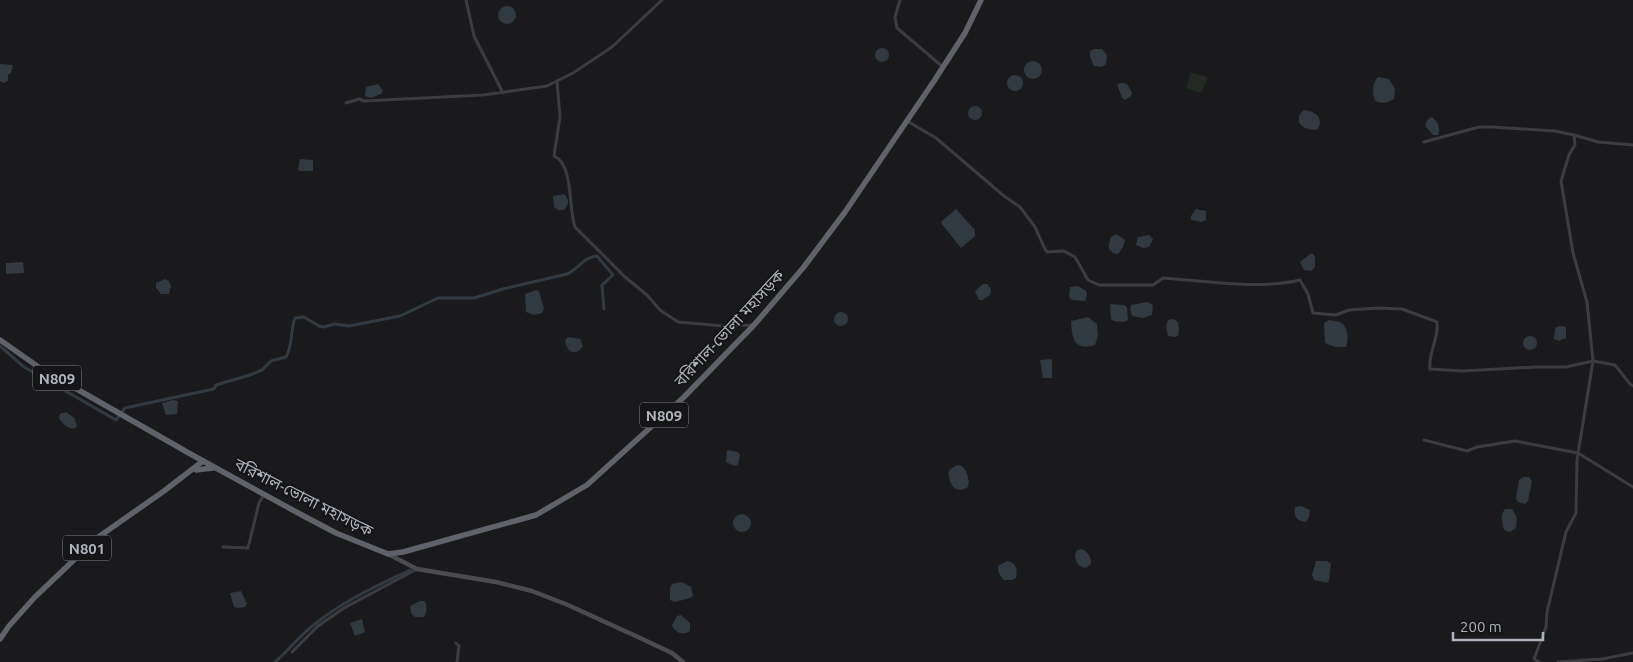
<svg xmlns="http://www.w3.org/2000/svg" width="1633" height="662" viewBox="0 0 1633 662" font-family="Ubuntu,'Noto Sans Bengali',sans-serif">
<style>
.green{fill:#222a23}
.water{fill:#303a40}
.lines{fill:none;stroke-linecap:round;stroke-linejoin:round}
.canal{stroke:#303a40;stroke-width:3}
.minor{stroke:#3b3c41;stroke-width:3}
.secondary{stroke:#494b51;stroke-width:4.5}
.trunk{stroke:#5f6269;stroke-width:5.5}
.labels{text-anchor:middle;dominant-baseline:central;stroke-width:4;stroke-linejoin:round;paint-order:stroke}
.shield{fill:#151517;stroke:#7f838a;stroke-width:1}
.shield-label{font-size:15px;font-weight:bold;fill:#adb2bb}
.street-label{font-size:16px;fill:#adb2bb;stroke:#151517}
</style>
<rect width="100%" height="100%" fill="#1a1a1c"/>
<path class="green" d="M1191,73l17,4 -7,16 -15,-5z"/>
<g class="water">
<circle cx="507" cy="15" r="9"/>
<circle cx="882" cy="55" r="7"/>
<path d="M1094,49h8l5,6 -1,9 -4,3 -8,-1 -4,-9v-6z"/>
<circle cx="1033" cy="70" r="9"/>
<path d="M0,64l13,1 -2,8 -3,2v6l-5,2 -3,-2z"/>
<circle cx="1015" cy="83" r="8"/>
<path d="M1378,77l11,2 6,10 -1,10c-7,4 -11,5 -19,2 -3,-8 -3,-18 3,-24z"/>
<path d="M1122,83l5,1 5,9 -1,3 -6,4 -3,-2 -5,-14z"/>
<path d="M378,84l5,7 -2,3 -10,4 -6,-2 1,-9z"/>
<circle cx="975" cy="113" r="7"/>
<path d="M1304,110c11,1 20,8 14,19 -14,4 -27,-9 -14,-19z"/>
<path d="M1432,117c6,5 9,11 6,18h-5l-7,-8c-1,-5 1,-8 6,-10z"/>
<path d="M300,159l13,1v11h-13l-2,-1z"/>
<path d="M564,194c6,5 5,11 0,16h-6l-4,-3 -1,-11z"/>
<path d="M956,209l19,21v6l-14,12 -20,-25 1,-2z"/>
<path d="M1196,209l10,2v9l-4,2 -11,-2v-4z"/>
<path d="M1116,234l9,6 -2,7 -5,7 -5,-1 -4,-4v-5l2,-7z"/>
<path d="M1149,235l4,4 -4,8 -6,1 -7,-3 2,-8z"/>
<path d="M1310,254h3l2,3v10l-4,4 -7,-1 -4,-8z"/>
<path d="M23,262l1,11 -18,1v-11z"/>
<path d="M165,279l4,2 2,6 -2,7h-8l-5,-6v-5z"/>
<path d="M983,284h4l4,5 -1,6 -8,5h-3l-4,-9z"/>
<path d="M1078,286l8,5 1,3 -2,7 -13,-1 -3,-3 1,-10z"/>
<path d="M536,290l3,1 5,18 -2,4 -8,2 -8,-3 -1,-18z"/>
<path d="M1147,302l6,3 -1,10 -9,3 -11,-2 -2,-7 1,-4z"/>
<path d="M1110,304l14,1 3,2 1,13 -5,2 -9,-1 -3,-2z"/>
<circle cx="841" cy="319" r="7"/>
<path d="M1088,317l9,7 1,11 -3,10c-21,6 -23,-6 -24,-24z"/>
<path d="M1173,319l5,3 1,7 -1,7 -3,1 -7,-1 -2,-10 2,-6z"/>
<path d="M1329,320c4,1 9,1 13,3 6,5 7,17 4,24h-11l-10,-4 -1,-20z"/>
<path d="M1559,326l7,1v11l-7,3 -5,-2 1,-11z"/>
<circle cx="1530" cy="343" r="7"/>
<path d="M568,337l12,2 3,7c-7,11 -17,6 -18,-6z"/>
<path d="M1050,359l2,1v18h-9l-3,-18z"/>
<path d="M173,400l5,1 -1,13 -11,1 -4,-12z"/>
<path d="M66,412l8,6 3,7 -1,3c-8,2 -13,-4 -17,-10l1,-4z"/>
<path d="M727,450l11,2 2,3 -2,10 -4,1 -8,-4z"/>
<path d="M957,465l5,1c5,5 9,16 5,22l-7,2 -5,-1c-5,-5 -7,-12 -6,-19z"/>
<path d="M1523,477h6l3,4 -4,20 -3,3 -7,-2 -2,-4 3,-18z"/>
<path d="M1301,506l9,4 -1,7 -3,5c-9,-1 -13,-6 -11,-15z"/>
<path d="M1505,509h7l5,9 -1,10 -6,4 -6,-2c-2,-8 -4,-15 1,-21z"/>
<circle cx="742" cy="523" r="9"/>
<path d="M1082,549c6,3 9,8 9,15l-5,4c-9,-2 -10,-5 -11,-14l2,-4z"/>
<path d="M1007,561c9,1 11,9 9,17l-4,2h-8c-5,-5 -6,-8 -6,-14z"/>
<path d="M1316,561h11l4,3 -2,16 -2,3 -13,-3 -2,-5z"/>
<path d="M682,582l9,5 2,9 -3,2 -15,4 -5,-2v-12l2,-4z"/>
<path d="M241,591l6,13 -2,3 -7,1 -4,-1 -4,-14z"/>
<path d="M420,601h5c2,6 2,11 -1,16h-9l-4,-4 -1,-7z"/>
<path d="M681,615l9,8v8c-7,5 -15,2 -18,-6l5,-9z"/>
<path d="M362,619l3,13 -10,4 -5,-13z"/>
</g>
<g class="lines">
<g class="canal">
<path d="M0,346l24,21 92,53 9,-12 84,-18 5,-1 2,-4 34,-10 12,-5 9,-9 15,-4c7,-12 4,-26 9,-39l9,-1 15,9 4,1 12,-3 14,2 51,-10 38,-18h36l29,-9 64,-15c12,-5 16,-17 30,-18l16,19 -11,10 2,24"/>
<path d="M275,662c14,-12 25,-27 40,-38 28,-23 62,-38 95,-54"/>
</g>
<g class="minor">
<path d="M466,0l8,36 29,57"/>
<path d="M900,0l-5,17 2,11 46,39"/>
<path d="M557,81l3,36 -6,39c20,9 14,52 21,71l50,50 22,18 13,15 18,12 46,4 30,-1"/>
<path d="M346,103l13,-4 5,2 119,-6 64,-9 26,-13 39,-26 50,-47"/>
<path d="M907,121l29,17 68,58 16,11 15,20 9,20 3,5 17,-1 11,6 13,23 11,5h54l10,-7c43,3 95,12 137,2l8,14 5,19 23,2 13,-5 29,-2 24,1 35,13c2,18 -9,29 -7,47l32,2 74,-4h30l27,-6 22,4 15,19 3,2"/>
<path d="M1574,135l24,7 35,3"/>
<path d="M1424,142l55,-15h13l63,4 19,4 1,10 -6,10 -8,26 12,72 14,49 6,59 -16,99 -1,53 -10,19 -19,80 -1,15 -12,32 5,3"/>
<path d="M1424,440l43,11 10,-4 38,-6 63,12 55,34"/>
<path d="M223,547l25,1 11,-45 5,-8"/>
<path d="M456,643l3,3 -2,16"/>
<path d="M292,652l26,-26 26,-18 73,-39"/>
<path d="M1558,662l44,-3 31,-6"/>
</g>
<path class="secondary" d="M388,554l29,15 79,13 36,9 36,14 70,32 34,16 11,9"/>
<g class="trunk">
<path d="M0,340l40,28 154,88 106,58 36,19 52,21 15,-2 133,-37 51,-30 97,-88 70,-72 49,-57 42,-56 89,-131 31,-48 16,-33"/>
<path d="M196,470l17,-2"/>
<path d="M0,639l9,-13 26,-29 62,-59 67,-47 39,-30"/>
</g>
</g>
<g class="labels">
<g class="shield">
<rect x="33" y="365.5" width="48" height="25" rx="4"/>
<rect x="640" y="402.5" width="48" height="25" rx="4"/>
<rect x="63" y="535.5" width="48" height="25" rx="4"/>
</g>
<g class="shield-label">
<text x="57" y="378">N809</text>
<text x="664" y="415">N809</text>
<text x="87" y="548">N801</text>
</g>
<g class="street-label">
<text transform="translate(729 328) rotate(-47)">বরিশাল-ভোলা মহাসড়ক</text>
<text transform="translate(304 497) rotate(27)">বরিশাল-ভোলা মহাসড়ক</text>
</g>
</g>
<path d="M1453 632v8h90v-8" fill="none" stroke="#adb2bb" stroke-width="2.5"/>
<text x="1460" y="632" font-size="15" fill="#adb2bb" stroke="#151517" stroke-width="4" paint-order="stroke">200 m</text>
</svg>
